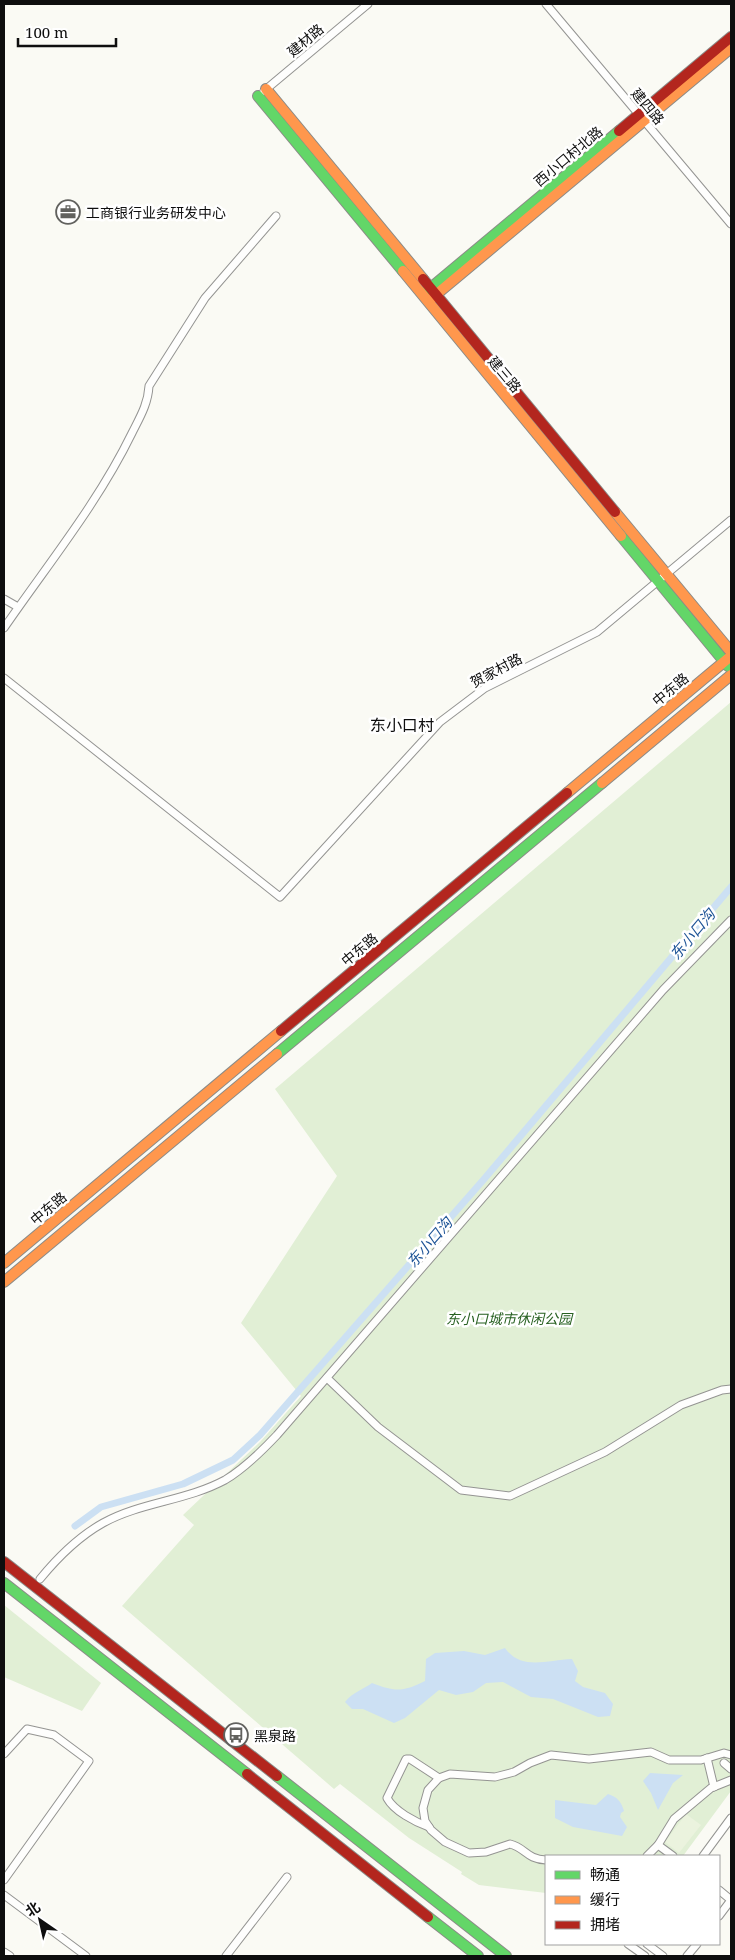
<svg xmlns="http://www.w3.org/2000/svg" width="735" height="1960" viewBox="0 0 735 1960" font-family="'Noto Serif','Noto Sans SC',serif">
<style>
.green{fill:#e1efd5}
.pitch{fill:#ebf3de}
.water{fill:#cce0f3}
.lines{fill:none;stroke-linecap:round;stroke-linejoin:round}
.canal{stroke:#cce0f3;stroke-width:7}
.street-casing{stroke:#949492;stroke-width:9}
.fast-casing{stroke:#8b8b88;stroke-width:12}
.slow-casing{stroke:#8b8b88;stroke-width:12}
.jam-casing{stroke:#8b8b88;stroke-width:12}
.street{stroke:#fefefd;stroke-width:7}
.fast{stroke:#63d668;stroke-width:10}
.slow{stroke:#ff974d;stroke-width:10}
.jam{stroke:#b3261e;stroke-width:10}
.labels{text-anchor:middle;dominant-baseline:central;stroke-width:5;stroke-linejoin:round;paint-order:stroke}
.street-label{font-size:14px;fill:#0e0e0e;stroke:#fff}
.poi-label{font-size:14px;fill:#0e0e0e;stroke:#fff;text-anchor:start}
.park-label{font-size:14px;font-style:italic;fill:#286122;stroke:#fff}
.water-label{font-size:15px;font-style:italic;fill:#1f5597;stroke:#fff}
.quarter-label{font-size:16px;fill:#0e0e0e;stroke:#fff}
</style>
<rect width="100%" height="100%" fill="#fafaf4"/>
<g class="green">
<path d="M731,702v1089l-48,65h-137v37l-67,-8 -18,-11 1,-2 -53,-34 -69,-54 -6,5 -212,-183 72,-81 -11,-10 77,-73 41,-46 -60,-73 96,-147 -62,-87z"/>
<path d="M4,1605l97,78 -19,28 -78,-34z"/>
</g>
<path class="pitch" d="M686,1814l15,11 -22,28 -14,-11z"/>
<g class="water">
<path d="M505,1648c16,23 42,12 67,11l6,12 -3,10 8,6 22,6 8,11 -3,12 -12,1 -45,-18 -22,-2 -28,-15 -17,1 -13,9 -17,3 -17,-5 -34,28 -11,5 -31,-14h-11l-7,-7c8,-10 17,-12 27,-19 23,9 31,9 53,-2l1,-22 9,-6 29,-2 21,4z"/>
<path d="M650,1773l33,2 -10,8 -15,27 -7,-17 -8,-12z"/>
<path d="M608,1794c9,3 13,7 16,17l-3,2 -1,4 7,10 -5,9 -49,-9 -18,-9v-18l41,5z"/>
</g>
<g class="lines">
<path class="canal" d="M75,1526l26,-19 82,-23 50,-24 27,-25 225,-257 246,-291"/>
<g class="street-casing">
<g id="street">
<path d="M546,4l185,220"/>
<path d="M264,91l104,-87"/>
<path d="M4,599l14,8"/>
<path d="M4,628c44,-64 94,-125 128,-195 8,-16 16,-29 17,-47l56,-88 71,-82"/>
<path d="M4,678l276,219 160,-175 45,-34 112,-56 134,-112"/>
<path d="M327,1378l51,49 83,63 49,6 95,-44 76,-47 41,-15 9,-1"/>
<path d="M40,1579c18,-22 38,-42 63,-56 38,-21 83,-22 122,-43 20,-12 36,-28 52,-45l386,-445 68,-70"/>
<path d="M4,1754l23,-25 27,6 35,26 -85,119"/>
<path d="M707,1758l7,29"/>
<path d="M724,1763l7,6"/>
<path d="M429,1827c-14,-5 -35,-16 -42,-29l19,-39h4l29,19"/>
<path d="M658,1845l15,11"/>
<path d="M647,1856l11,-11 16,-26 37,-31 20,-8"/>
<path d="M703,1856l28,-38"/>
<path d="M546,1860c-20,-1 -20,-12 -36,-16l-24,8 -17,1 -24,-11 -14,-12 -6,-9 -2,-13 5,-18 11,-12 11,-4 45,3 19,-5 16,-9 21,-8 38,4 62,-7 18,8h32l23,-7 7,2"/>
<path d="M719,1890l12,10"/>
<path d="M4,1895l82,61"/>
<path d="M719,1916l12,-16"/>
<path d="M628,1944l17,12"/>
<path d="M647,1944l16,12"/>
<path d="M4,1952l6,4"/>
<path d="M226,1956l61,-79"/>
<path d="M687,1956l10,-12"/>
</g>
</g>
<g class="fast-casing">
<g id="fast">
<path d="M258,96l145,175"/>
<path d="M427,291l192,-160"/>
<path d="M621,536l107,130"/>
<path d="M277,1054l325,-271"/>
<path d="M4,1583l243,191"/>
<path d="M277,1776l229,180"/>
<path d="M428,1917l50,39"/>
</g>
</g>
<g class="slow-casing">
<g id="slow">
<path d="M266,89l157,190"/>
<path d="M403,271l218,265"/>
<path d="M432,298l299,-250"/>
<path d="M615,512l116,140"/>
<path d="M602,783l129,-108"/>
<path d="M567,793l164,-137"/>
<path d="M4,1263l277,-232"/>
<path d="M4,1282l273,-228"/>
</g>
</g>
<g class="jam-casing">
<g id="jam">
<path d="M619,131l112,-94"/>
<path d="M423,279l192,233"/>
<path d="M281,1031l286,-238"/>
<path d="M4,1562l273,214"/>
<path d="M247,1774l181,143"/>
</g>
</g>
<use href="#street" class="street"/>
<use href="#fast" class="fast"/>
<use href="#slow" class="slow"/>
<use href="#jam" class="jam"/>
</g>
<defs>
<g id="office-ring" transform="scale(1.25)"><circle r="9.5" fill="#fff" stroke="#61615e" stroke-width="1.5"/><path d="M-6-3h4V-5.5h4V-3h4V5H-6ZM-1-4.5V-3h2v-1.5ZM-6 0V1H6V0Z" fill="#61615e"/></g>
<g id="bus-ring" transform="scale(1.25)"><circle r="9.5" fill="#fff" stroke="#61615e" stroke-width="1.5"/><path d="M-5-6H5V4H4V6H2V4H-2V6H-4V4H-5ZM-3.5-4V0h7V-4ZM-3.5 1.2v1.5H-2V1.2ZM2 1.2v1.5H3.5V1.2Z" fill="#61615e"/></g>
</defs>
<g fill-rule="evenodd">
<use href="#office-ring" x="68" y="212"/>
<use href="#bus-ring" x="236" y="1735"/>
</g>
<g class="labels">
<g class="street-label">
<text transform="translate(305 40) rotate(-40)">建材路</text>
<text transform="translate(648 106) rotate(50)">建四路</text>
<text transform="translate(568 156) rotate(-40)">西小口村北路</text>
<text transform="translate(505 374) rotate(50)">建三路</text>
<text transform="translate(496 670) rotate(-28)">贺家村路</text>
<text transform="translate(670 689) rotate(-40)">中东路</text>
<text transform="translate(359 949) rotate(-40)">中东路</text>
<text transform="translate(48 1208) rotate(-40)">中东路</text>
</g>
<g class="poi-label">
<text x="86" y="212">工商银行业务研发中心</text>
<text x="254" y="1735">黑泉路</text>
</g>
<g class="park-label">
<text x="509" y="1318">东小口城市休闲公园</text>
</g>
<g class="water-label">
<text transform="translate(692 934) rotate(-50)">东小口沟</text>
<text transform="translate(429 1242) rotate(-49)">东小口沟</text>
</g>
<g class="quarter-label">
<text x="402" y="725">东小口村</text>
</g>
</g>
<rect width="735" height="1960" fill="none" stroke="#0e0e0e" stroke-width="10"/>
<rect x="545" y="1855" width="175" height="90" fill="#ffffff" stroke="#9f9f9f"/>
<rect x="555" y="1871" width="25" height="8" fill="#63d668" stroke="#9f9f9f"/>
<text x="590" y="1880" font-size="15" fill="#0e0e0e">畅通</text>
<rect x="555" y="1896" width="25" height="8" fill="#ff974d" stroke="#9f9f9f"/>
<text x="590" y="1905" font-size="15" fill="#0e0e0e">缓行</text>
<rect x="555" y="1921" width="25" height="8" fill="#b3261e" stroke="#9f9f9f"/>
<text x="590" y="1930" font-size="15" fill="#0e0e0e">拥堵</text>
<g transform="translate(40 1920) rotate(326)" stroke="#ffffff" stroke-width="4" paint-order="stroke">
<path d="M0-4L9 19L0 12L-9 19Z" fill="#0e0e0e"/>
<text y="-8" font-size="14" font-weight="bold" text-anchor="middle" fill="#0e0e0e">北</text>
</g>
<path d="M18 38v8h98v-8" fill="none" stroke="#0e0e0e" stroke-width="2.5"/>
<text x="25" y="38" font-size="15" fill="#0e0e0e" stroke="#ffffff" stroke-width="4" paint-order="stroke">100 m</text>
</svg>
